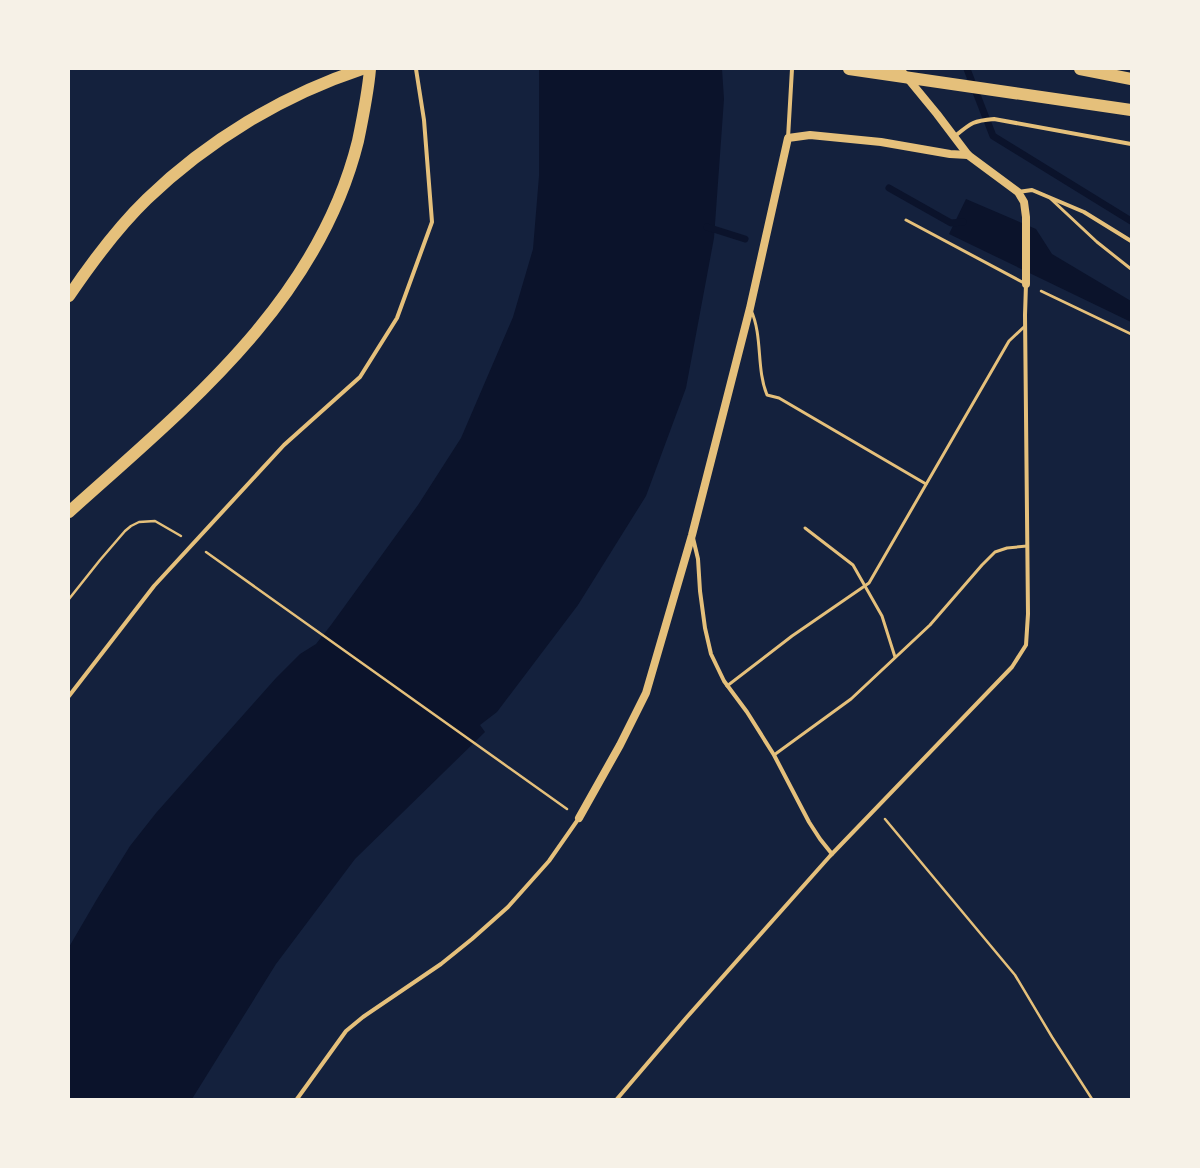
<svg xmlns="http://www.w3.org/2000/svg" width="1200" height="1168" viewBox="0 0 1200 1168" font-family="Rubik,sans-serif">
<style>
.water{fill:#0b132b}
.lines{fill:none;stroke-linecap:round;stroke-linejoin:round}
.stream{stroke:#0b132b;stroke-width:7}
.path{stroke:#e5c07b;stroke-width:2.5}
.service{stroke:#e5c07b;stroke-width:3}
.minor{stroke:#e5c07b;stroke-width:4}
.secondary{stroke:#e5c07b;stroke-width:8}
.motorway{stroke:#e5c07b;stroke-width:12}
</style>
<rect width="100%" height="100%" fill="#14213d"/>
<g class="water">
<path d="M539,69h183l2,30 -10,139 -28,150 -40,108 -68,109 -81,107 -17,13 5,7 -130,127 -79,105 -84,135h-123v-152l28,-48 33,-53 26,-33 120,-135 24,-24 16,-10 15,-19 87,-120 43,-67 52,-121 20,-68 6,-73z"/>
<path d="M966,199l70,30 16,25 79,47v21l-182,-88z"/>
</g>
<g class="lines">
<g class="stream">
<path d="M967,69l26,67 138,85"/>
<path d="M889,188l62,35 12,-1"/>
<path d="M707,227l38,12"/>
</g>
<g class="path">
<path d="M1041,291l90,43"/>
<path d="M206,552l361,257"/>
<path d="M69,599l31,-39 25,-29 6,-5 8,-4 16,-1 26,15"/>
<path d="M885,819l130,156 37,62 40,62"/>
</g>
<g class="service">
<path d="M1051,199l46,43 34,27"/>
<path d="M906,220l118,63"/>
<path d="M751,310c12,27 5,58 16,85l12,3 147,86"/>
<path d="M805,528l48,37 29,51 13,41"/>
<path d="M727,686l65,-50 77,-53 140,-242 16,-15"/>
<path d="M774,755l77,-56 79,-74 52,-60 13,-13 12,-4 20,-2"/>
</g>
<g class="minor">
<path d="M954,137c17,-14 18,-16 40,-18l137,25"/>
<path d="M788,138l4,-69"/>
<path d="M1018,192l14,-2 52,22 47,29"/>
<path d="M693,538l5,21 2,32 5,37 6,26 13,27 23,31 27,43 35,67 11,17 12,15"/>
<path d="M69,696l85,-110 130,-141 76,-68 37,-59 35,-96 -8,-102 -8,-51"/>
<path d="M297,1099l49,-68 17,-14 78,-53 31,-25 36,-32 41,-46 30,-43"/>
<path d="M617,1099l70,-82 143,-161 182,-189 14,-22 2,-31 -3,-299 1,-31"/>
</g>
<g class="secondary">
<path d="M900,69l37,45 31,41 50,37 6,10 2,15v67"/>
<path d="M579,818l41,-73 26,-52 46,-158 58,-227 38,-170 22,-3 71,7 69,12 18,1"/>
</g>
<g class="motorway">
<path d="M849,69l282,41"/>
<path d="M1080,69l51,10"/>
<path d="M69,296c23,-34 48,-68 78,-97 60,-58 136,-104 215,-130"/>
<path d="M69,512c118,-106 249,-210 289,-371 5,-24 10,-48 12,-72"/>
</g>
</g>
<rect width="1200" height="1168" fill="none" stroke="#f6f1e7" stroke-width="140"/>
</svg>
